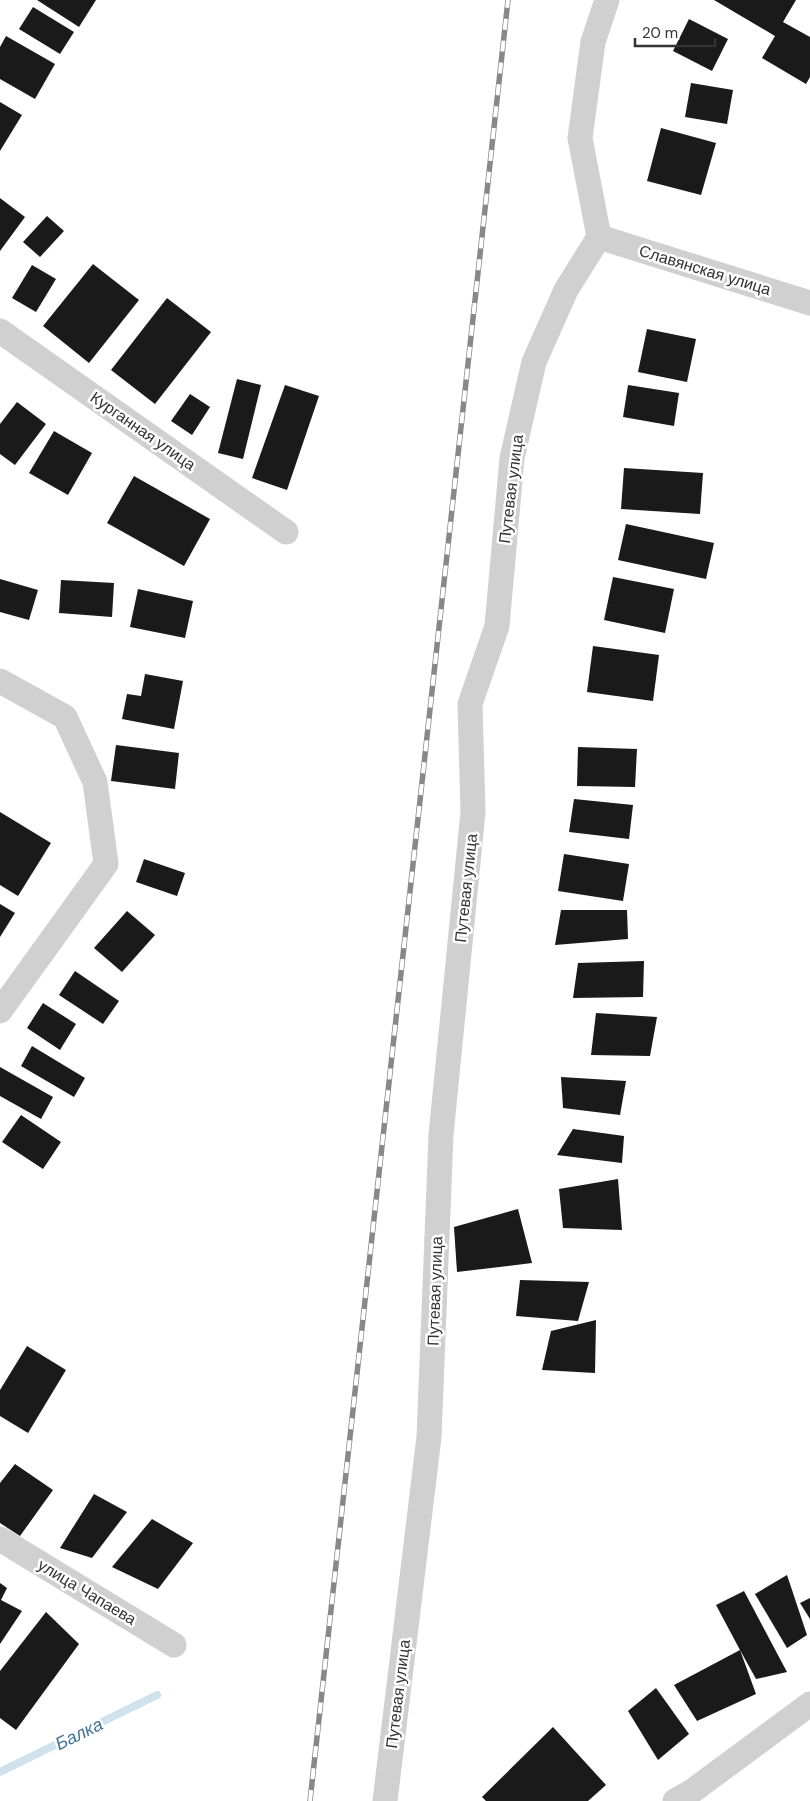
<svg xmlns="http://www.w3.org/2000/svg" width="810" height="1801" viewBox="0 0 810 1801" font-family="'DM Sans',sans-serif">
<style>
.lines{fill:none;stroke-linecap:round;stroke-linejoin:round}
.stream{stroke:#cfe2ee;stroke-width:8}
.building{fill:#1a1a1a}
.minor{stroke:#d0d0d0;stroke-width:25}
.rail-casing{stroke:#888;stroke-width:5.5}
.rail{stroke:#fff;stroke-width:4;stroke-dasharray:11;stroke-linecap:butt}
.labels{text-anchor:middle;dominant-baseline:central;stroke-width:5;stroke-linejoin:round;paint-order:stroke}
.street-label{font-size:16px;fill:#333;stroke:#fff}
.water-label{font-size:18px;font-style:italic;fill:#3f7597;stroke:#fff}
</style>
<rect width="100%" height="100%" fill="#fff"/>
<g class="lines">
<path class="stream" d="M0,1772l157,-77"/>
</g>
<g class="building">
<path d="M37,0h59l-17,27z"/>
<path d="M714,0h82l-13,22 27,15v40l-4,7 -44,-26 13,-22z"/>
<path d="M33,7l41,25 -14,22 -41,-25z"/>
<path d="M689,19l39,20 -16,32 -39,-20z"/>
<path d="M6,36l49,28 -20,35 -35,-20v-32z"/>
<path d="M691,83l42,7 -6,34 -42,-7z"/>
<path d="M0,102l22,13 -22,36z"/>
<path d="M661,128l55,15 -15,52 -54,-14z"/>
<path d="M0,198l25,19 -25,34z"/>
<path d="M47,216l17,15 -24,26 -17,-15z"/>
<path d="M93,264l46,36 -50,63 -46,-37z"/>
<path d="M32,265l24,14 -20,33 -24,-14z"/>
<path d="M167,298l44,34 -56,72 -44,-34z"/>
<path d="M647,329l49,10 -9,43 -49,-10z"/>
<path d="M237,379l24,6 -18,74 -25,-6z"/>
<path d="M285,385l34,11 -32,94 -35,-12z"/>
<path d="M628,385l51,8 -5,33 -51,-9z"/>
<path d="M190,394l20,13 -18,28 -21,-14z"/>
<path d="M17,402l29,22 -31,41 -15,-11v-30z"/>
<path d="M54,431l38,22 -24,42 -39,-22z"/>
<path d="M624,468l79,5 -3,41 -79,-5z"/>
<path d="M134,476l76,43 -26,47 -77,-43z"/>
<path d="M626,524l88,19 -8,36 -88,-19z"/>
<path d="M613,577l61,12 -9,44 -61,-13z"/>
<path d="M0,579l38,11 -9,30 -29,-8z"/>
<path d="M61,580l53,3 -2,34 -53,-4z"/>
<path d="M138,589l55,12 -8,37 -55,-11z"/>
<path d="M593,646l66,9 -6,46 -66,-9z"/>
<path d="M145,674l38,7 -9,48 -52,-10 5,-25 14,2z"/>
<path d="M116,745l63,8 -4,36 -64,-8z"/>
<path d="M578,747l59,2 -2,38 -58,-1z"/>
<path d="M574,799l59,6 -4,34 -60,-7z"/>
<path d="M0,812l51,31 -33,53 -18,-11z"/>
<path d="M564,854l65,10 -6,37 -65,-10z"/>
<path d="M144,859l41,14 -8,23 -41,-14z"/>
<path d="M0,904l15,9 -15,24z"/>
<path d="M561,910h66l1,29 -73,6z"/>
<path d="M127,911l28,24 -33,37 -28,-24z"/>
<path d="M644,961l-1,36 -70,1 5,-35z"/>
<path d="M75,971l44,30 -16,23 -44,-29z"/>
<path d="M43,1003l33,21 -16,26 -33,-22z"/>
<path d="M596,1013l61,4 -7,39 -59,-1z"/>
<path d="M32,1046l53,32 -11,19 -53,-31z"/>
<path d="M0,1067l53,30 -12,22 -41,-23z"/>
<path d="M561,1077l65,4 -6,34 -57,-7z"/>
<path d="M21,1115l40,27 -18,27 -41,-27z"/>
<path d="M573,1129l51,7 -2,27 -65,-8z"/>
<path d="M618,1179l4,51 -59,-2 -4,-39z"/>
<path d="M518,1209l14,54 -75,9 -3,-45z"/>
<path d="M520,1280l69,2 -11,39 -62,-5z"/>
<path d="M596,1320l-1,53 -53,-3 9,-39z"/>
<path d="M27,1346l39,24 -38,63 -28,-17v-26z"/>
<path d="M15,1464l38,26 -33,46 -20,-13v-40z"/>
<path d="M94,1494l33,18 -35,46 -32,-10z"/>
<path d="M152,1519l41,24 -35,46 -46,-22z"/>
<path d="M787,1575l20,60 -20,13 -32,-54z"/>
<path d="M0,1583l7,5 -6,12 21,11 -22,33z"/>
<path d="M744,1591l43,81 -31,7 -16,-29 16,44 -59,27 -23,-36 66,-35 -24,-45z"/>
<path d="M810,1598v21l-10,-16z"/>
<path d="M46,1612l33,32 -63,86 -16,-12v-47z"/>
<path d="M656,1688l33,46 -31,26 -30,-49z"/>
<path d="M553,1727l53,58 -18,16h-102l-4,-4z"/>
</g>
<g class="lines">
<g class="minor">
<path d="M599,237l211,66"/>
<path d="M0,331l286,201"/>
<path d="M0,681l65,36 30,65 11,82 -106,147"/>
<path d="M0,1539l174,106"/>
<path d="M385,1801l44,-364 12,-302 32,-323 -3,-108 27,-78 15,-168 22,-96 32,-72 33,-53 -19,-99 13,-96 14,-42"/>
<path d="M675,1801l16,-9 119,-88"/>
</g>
<g class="rail-casing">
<path id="rail" d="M310,1801l198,-1801"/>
</g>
<use href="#rail" class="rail"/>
</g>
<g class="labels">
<g class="street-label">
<text transform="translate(705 270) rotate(17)">Славянская улица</text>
<text transform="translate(143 431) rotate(35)">Курганная улица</text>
<text transform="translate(511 489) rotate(-83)">Путевая улица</text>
<text transform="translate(466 888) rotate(-84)">Путевая улица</text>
<text transform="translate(435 1291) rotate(-88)">Путевая улица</text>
<text transform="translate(87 1592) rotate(31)">улица Чапаева</text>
<text transform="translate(398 1694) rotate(-83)">Путевая улица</text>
</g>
<g class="water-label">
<text transform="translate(79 1734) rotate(-26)">Балка</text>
</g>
</g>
<path d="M635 38v8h80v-8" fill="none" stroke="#333333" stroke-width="2.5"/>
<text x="642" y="38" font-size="15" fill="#333333" stroke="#ffffff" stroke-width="4" paint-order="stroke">20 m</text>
</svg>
